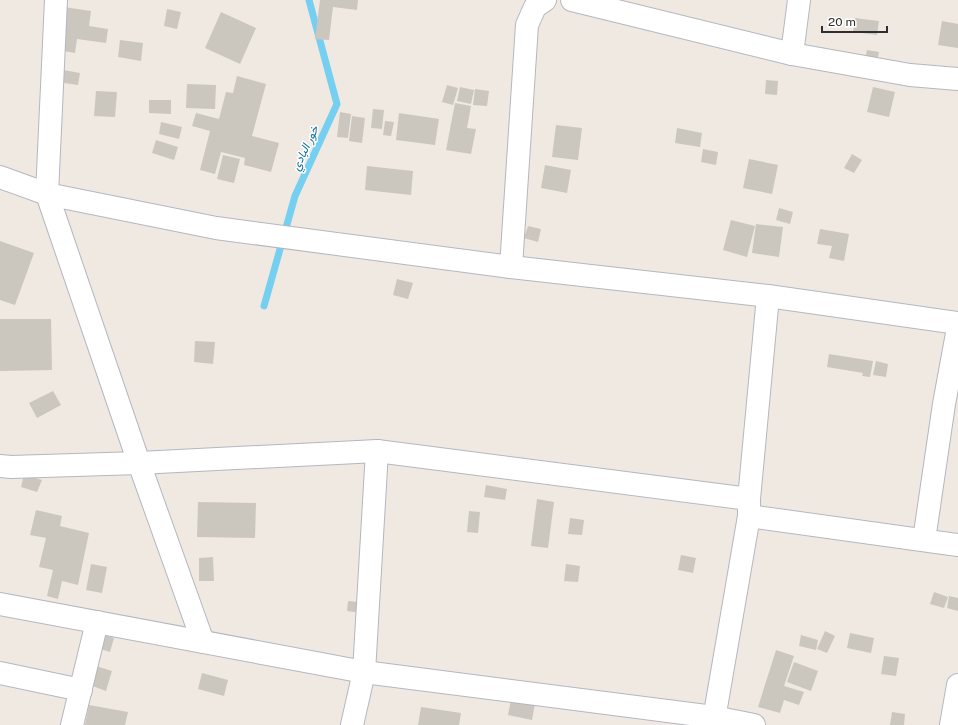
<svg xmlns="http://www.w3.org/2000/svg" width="958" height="725" viewBox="0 0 958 725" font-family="'Public Sans',Vazirmatn,sans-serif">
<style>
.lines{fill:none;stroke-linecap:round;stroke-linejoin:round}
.stream{stroke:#75cff0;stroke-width:7}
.building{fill:#cbc7bf}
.minor-casing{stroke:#b4b7c1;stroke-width:24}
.minor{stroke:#fff;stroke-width:22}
.labels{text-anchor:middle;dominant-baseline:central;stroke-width:3;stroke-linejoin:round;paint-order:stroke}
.water-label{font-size:12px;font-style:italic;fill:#0d6fa3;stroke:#fff}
</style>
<rect width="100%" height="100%" fill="#efe9e1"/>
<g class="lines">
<path class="stream" d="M264,306l31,-110 42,-92 -28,-104"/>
</g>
<g class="building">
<path d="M320,0h38l-1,10 -24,-3 -4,33 -14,-1z"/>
<path d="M64,7l27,4 -2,15 19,3 -2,14 -29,-4 -2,14 -17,-3z"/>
<path d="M167,9l14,3 -4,17 -13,-3z"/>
<path d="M221,12l35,16 -16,36 -35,-16z"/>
<path d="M855,18l24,3 -2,14 -24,-3z"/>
<path d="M942,21l16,3v24l-20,-3z"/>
<path d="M120,40l23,3 -2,18 -23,-4z"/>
<path d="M867,50l12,2 -3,14 -12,-2z"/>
<path d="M58,69l22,4 -2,12 -21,-3z"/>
<path d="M237,76l29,8 -14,52 27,7 -8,29 -27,-7 1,-7 -24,-6 -6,22 -15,-4 10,-39 -18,-5 4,-13 23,6 7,-27 7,1z"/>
<path d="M766,80l12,1 -1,14 -12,-1z"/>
<path d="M187,84l29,1 -1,24 -29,-1z"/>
<path d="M447,85l11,3 -5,17 -11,-3z"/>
<path d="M460,87l14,3 -3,14 -14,-3z"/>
<path d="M873,87l22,5 -6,25 -22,-5z"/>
<path d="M475,89l14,2 -2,15 -14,-1z"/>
<path d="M96,91l21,1 -2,25 -21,-1z"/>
<path d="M149,100h22v14l-22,-1z"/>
<path d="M455,103l16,3 -4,22 9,1 -5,25 -25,-4z"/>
<path d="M373,109l11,1 -2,19 -11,-1z"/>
<path d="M340,112l11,2 -3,24 -11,-1z"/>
<path d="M399,113l40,6 -4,26 -39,-5z"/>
<path d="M352,116l13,2 -3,25 -13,-2z"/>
<path d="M385,121l9,1 -3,14 -8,-1z"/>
<path d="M161,122l21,5 -3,12 -20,-5z"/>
<path d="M556,125l26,3 -4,32 -26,-3z"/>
<path d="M677,128l25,5 -2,14 -25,-4z"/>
<path d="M156,140l22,7 -4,13 -22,-7z"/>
<path d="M703,149l15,3 -2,13 -15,-3z"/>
<path d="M852,154l10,6 -8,13 -10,-5z"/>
<path d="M223,155l17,4 -6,24 -17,-4z"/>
<path d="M749,159l29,6 -6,29 -29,-6z"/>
<path d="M545,165l26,5 -4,23 -26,-5z"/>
<path d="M367,166l46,5 -2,24 -46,-5z"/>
<path d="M779,208l14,4 -3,12 -14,-4z"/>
<path d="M731,220l24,6 -8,31 -24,-7z"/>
<path d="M756,224l27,3 -4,30 -27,-4z"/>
<path d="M528,226l13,3 -3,13 -14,-4z"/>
<path d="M820,229l29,5 -5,27 -15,-3 3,-12 -15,-2z"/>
<path d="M0,241l34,12 -19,52 -15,-5z"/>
<path d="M397,279l16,4 -5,16 -15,-4z"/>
<path d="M0,319h51l1,51 -52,1z"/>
<path d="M195,341l20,1 -2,22 -19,-2z"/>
<path d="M829,354l44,7 -3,16 -8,-1 1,-3 -36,-6z"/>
<path d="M876,361l12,3 -2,13 -13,-2z"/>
<path d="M53,391l8,14 -24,13 -8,-15z"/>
<path d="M24,474l18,6 -5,12 -16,-5z"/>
<path d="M486,485l21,4 -2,11 -21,-3z"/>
<path d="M537,499l17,3 -6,46 -17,-2z"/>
<path d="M198,502l58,1 -1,35 -58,-1z"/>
<path d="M36,510l26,6 -2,10 29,7 -11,52 -16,-4 -4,18 -11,-3 6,-26 -14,-3 7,-29 -16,-3z"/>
<path d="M469,511l11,1 -2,21 -11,-1z"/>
<path d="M570,518l14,2 -2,15 -14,-1z"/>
<path d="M681,555l15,3 -3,15 -15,-3z"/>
<path d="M213,557l1,24h-15v-23z"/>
<path d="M91,564l16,3 -5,26 -16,-3z"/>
<path d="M566,564l14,2 -2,16 -14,-1z"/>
<path d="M934,592l14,5 -4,11 -14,-4z"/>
<path d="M949,596l9,2v13l-11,-3z"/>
<path d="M348,601l22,2 -1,11 -22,-3z"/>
<path d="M825,631l10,5 -8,17 -10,-4z"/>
<path d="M850,633l24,5 -3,15 -24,-5z"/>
<path d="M103,634l11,4 -4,14 -12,-4z"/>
<path d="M801,635l17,5 -2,10 -17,-4z"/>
<path d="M776,650l18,6 -10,30 20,6 -5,13 -15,-5 -4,13 -22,-6z"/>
<path d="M884,656l15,2 -3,18 -15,-2z"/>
<path d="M794,662l24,9 -7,20 -24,-9z"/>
<path d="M93,665l19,6 -6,20 -19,-7z"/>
<path d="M202,673l26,7 -4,16 -26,-7z"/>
<path d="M511,699l24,5 -3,16 -24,-5z"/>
<path d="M89,705l39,7 -3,13h-40z"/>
<path d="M421,707l40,6 -2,12h-41z"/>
<path d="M892,712l13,2 -1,11h-14z"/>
</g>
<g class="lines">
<g class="minor-casing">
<g id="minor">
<path d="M56,0l-9,194 92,269 64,179"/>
<path d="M572,0l220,54 118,21 48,4"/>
<path d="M792,54l7,-54"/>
<path d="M0,177l47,17 169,34 295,39 257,29 190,27"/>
<path d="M511,267l16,-242 8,-18 10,-7"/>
<path d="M0,466l11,1 128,-4 238,-12 372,48"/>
<path d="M749,516l209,29"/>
<path d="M924,540l20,-136 14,-76"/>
<path d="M0,604l364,68 350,45 40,8"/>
<path d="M0,673l81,17"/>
<path d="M72,725l25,-103"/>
<path d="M352,725l12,-53 13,-221"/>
<path d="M713,725l36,-209v-17l19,-203"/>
<path d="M951,725l7,-40"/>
</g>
</g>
<use href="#minor" class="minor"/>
</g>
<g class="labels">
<g class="water-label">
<text transform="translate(305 148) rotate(-65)">خور البادي</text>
</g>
</g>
<path d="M822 26v6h65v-6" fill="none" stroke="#2e2e2e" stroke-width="2"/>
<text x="828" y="26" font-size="12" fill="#2e2e2e" stroke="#ffffff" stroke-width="3" paint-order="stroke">20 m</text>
</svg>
